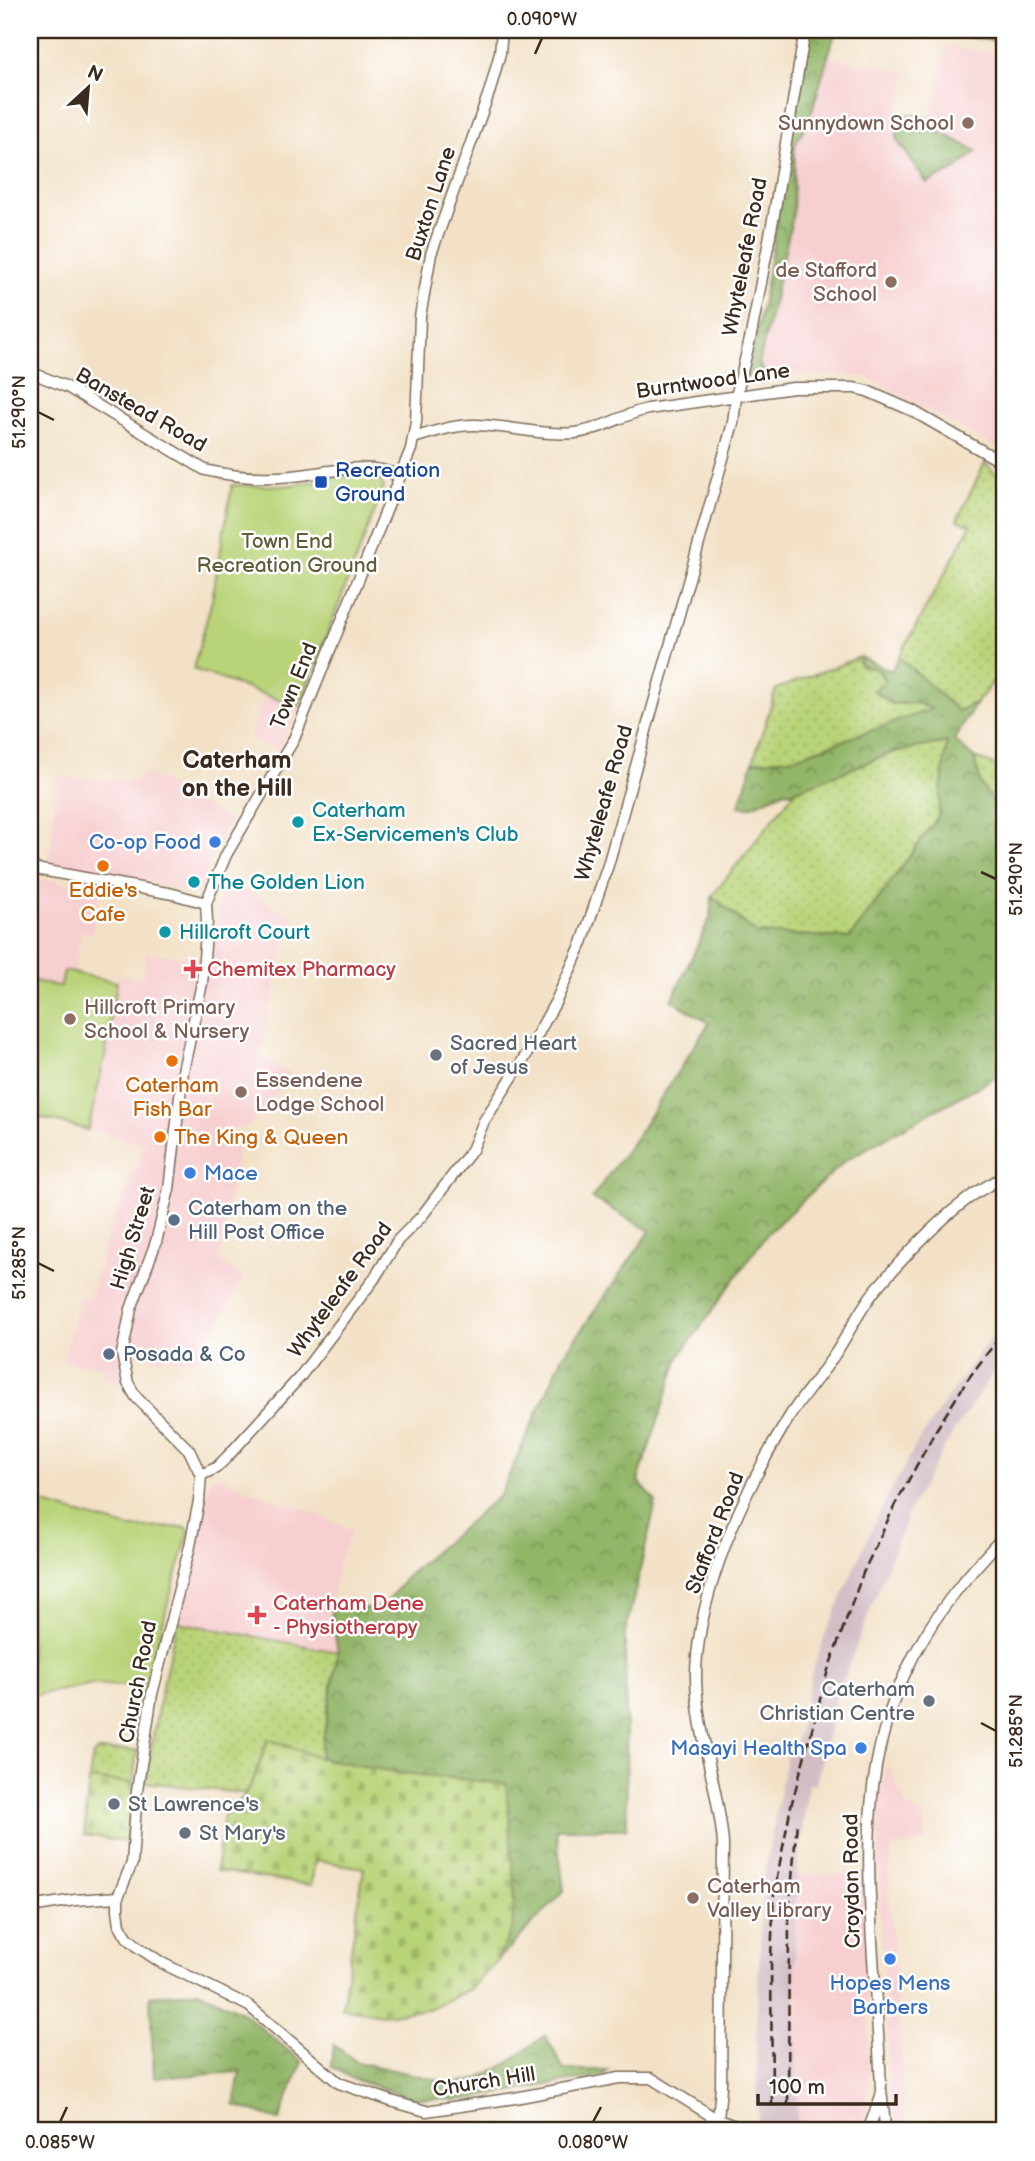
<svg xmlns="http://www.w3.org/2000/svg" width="1035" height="2161" viewBox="0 0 1035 2161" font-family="'Balsamiq Sans',sans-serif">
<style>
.built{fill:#f7cfd0}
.industrial{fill:#d2bdc5}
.grass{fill:url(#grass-dots);stroke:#7a7e4b;stroke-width:2}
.forest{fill:url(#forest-crowns);stroke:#667043;stroke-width:2}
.cemetery{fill:url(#cemetery-stones);stroke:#7a7e4b;stroke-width:2}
.park{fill:#b9d378;stroke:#7a7e4b;stroke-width:2}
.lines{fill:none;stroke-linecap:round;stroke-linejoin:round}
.secondary-casing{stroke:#7b6a59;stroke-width:13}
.secondary{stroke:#fff;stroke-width:10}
.rail{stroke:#3b2a1e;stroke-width:2.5;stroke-dasharray:10 5;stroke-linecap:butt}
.ticks{fill:none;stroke:#3b2a1e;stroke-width:2.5}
.education-dot{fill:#8d6e63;stroke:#fff;stroke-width:2.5}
.transit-dot{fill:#1a4fb4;stroke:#fff;stroke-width:2.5}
.culture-dot{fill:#0f9aa8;stroke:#fff;stroke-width:2.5}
.shop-dot{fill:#3f7fe0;stroke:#fff;stroke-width:2.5}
.food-dot{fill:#e8710a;stroke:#fff;stroke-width:2.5}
.health-dot{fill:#e0444e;stroke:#fff;stroke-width:2.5}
.worship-dot{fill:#6b7280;stroke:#fff;stroke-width:2.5}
.service-dot{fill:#5c6f8a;stroke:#fff;stroke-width:2.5}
.labels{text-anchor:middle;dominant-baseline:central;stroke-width:5;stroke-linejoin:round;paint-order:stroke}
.education-label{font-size:21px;fill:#785e54;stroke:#fff;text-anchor:start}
.street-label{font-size:21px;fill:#3b2a1e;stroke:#fff}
.transit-label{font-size:21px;fill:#164399;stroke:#fff;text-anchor:start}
.park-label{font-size:21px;fill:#615d39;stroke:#fff}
.culture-label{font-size:21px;fill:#0d838f;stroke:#fff;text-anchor:start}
.shop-label{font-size:21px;fill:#366cbe;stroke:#fff;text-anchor:end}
.food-label{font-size:21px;fill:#c56008;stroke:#fff}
.health-label{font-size:21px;fill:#be3a42;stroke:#fff;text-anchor:start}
.worship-label{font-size:21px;fill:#5b616d;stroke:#fff;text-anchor:start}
.service-label{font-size:21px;fill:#4e5e75;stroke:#fff;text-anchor:start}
.quarter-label{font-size:24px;font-weight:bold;fill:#3b2a1e;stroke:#fff}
.neatline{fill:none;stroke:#3b2a1e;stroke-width:2.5}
.ticks-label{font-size:18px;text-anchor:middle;fill:#3b2a1e}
</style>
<defs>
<pattern id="grass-dots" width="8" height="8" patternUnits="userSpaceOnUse" patternTransform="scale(1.75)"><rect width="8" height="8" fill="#b9d378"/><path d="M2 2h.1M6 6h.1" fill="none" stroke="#a0b567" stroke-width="1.8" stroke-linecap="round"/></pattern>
<pattern id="forest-crowns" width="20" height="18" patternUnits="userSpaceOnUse" patternTransform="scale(1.75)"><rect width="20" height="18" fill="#92b568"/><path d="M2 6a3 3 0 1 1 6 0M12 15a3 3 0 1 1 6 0" fill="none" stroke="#789355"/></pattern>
<pattern id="cemetery-stones" width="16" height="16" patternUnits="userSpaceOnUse" patternTransform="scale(1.75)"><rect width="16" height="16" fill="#b9d378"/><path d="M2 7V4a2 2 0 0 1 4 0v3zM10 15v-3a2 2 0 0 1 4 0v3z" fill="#a0b567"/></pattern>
</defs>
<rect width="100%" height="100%" fill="#fff"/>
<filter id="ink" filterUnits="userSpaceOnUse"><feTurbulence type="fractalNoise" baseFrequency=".0143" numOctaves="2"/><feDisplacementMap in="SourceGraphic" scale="14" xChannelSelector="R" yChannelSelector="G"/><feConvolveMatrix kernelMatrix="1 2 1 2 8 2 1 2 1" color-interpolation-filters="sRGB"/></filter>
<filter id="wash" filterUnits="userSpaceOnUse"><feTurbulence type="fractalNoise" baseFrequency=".00686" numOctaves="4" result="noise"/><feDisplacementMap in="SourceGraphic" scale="28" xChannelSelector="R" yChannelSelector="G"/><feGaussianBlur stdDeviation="1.57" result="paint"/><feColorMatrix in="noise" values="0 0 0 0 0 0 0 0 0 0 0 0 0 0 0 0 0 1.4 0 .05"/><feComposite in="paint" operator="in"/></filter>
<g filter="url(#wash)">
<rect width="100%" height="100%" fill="#f2e1c6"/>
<g class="built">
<path d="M947,46l58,9v397l-141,-76 -52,-1 -44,4 -9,-14 34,-150 2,-70 16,-31 16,-58 80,16 -11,54 1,14 30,43 49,-32 -47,-24z"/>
<path d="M266,695l33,12 -21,43 -25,-9 -1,-4 -1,-7z"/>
<path d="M146,773l44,23 -1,2 42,23 -20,37 -10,33 -4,3 -148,-30 8,-87 79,3z"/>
<path d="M30,877l71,12 -9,45 -11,-2 -7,40 43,10 2,-7 23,3 4,-26 65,9 7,-57 8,-25 70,39 -11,25 -25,113 31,17 -26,37 -19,17 -27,2 1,10h20l-21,123 25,15 -46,84 -67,-5 -9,25 -17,1 -5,-15 -37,-6 17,-66 10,3 19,-67 36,-87 -115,-29z"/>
<path d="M218,1476l35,16 55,18 44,21 -13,28 -9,47 8,46 -161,-30 15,-55 18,-88z"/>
<path d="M887,1763l19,43 18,10 1,26 -34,7 -2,47 12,145 3,71 5,19h-21v-91l-9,-131 -1,-103z"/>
<path d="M820,1874l45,1 4,209 -2,39 -7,8h-61l-2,-3 -2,-200 2,-53z"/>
</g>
<path class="industrial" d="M1005,1320v35l-54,81 -42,75 -73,187 -20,87 -8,-1 -11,91 -2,53 2,200 -39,-2 -2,-93 7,-151 23,-125 11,-18 14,-64 14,-40 51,-116 41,-76 62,-90z"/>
<g class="grass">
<path d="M985,463l20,19v186l-28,34 -19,10 -59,-55 72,-132 -14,-5z"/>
<path d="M860,657v8l18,5 8,11 -12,10 18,13 25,-1 17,6 -138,48 -43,5 23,-73z"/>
<path d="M948,742l-10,75 -88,121 -94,-5 -44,-37 84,-106 98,-38z"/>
<path d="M1005,745v73l-24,-33 -7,-27 24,8z"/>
<path d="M177,1622l161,30 -18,106 -52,-19 -20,55 -103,-12 15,-85z"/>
<path d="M137,1750l-4,33 -44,-4 4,-24 5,-4z"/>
</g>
<g class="forest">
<path d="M808,30h28l-25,84 -16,31 -2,70 -34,149 9,15 -8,5 -12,-8 18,-91z"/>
<path d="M953,30h52v12l-51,-7 -3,-3z"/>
<path d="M899,113l33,6 -2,8 47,24 -21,18 -29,14 -30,-43z"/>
<path d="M860,657l31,14 8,-14 59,54 19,-9 -23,38 20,18 7,27 24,33v254l-158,87 -80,75 -88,123 -41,124 18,21 -31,132 2,195h-71l8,62 -68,71 16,-33 -2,-85 -5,-60 -106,-11 -79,-15 18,-106 -8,-46 51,3 28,-35 91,-79 62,-137 88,-127 -58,-33 44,-61 73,-114 -37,-23 38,-82 2,-22 44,37 94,5 88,-121 9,-75 -53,10 -103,40 -6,-1 -35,16 -11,-1 14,-44 43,-5 136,-48 -15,-6 -25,1 -18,-14 11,-9 -7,-11 -18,-5z"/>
<path d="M198,1991l44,21 60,50 -23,58 -45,-15 6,-33 -86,6 -4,-82z"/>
<path d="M545,2035l19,35h44l-7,6 -141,24 -48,-2 -59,-19 -22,-13 3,-21 23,17 95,21 25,-3 33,-18z"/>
</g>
<g class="cemetery">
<path d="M268,1739l52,19 79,15 107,11 9,106 -3,39 -16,33 -27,28 -41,19 -46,6 -40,-7 22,-140 -49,-8 -4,25 -95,-14 8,-57c29,-18 33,-44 44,-75z"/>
<path d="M89,1779l44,4 -7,59 -42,-7z"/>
</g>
<g class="park">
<path d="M369,473l8,2 7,12 -85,220 -106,-38 19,-69 20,-115 51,1z"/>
<path d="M64,971l53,11 -12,74 -17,74 -58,-15v-135l31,7z"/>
<path d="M30,1500l100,28 57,-1 2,5 -22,74 -20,82 -54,-4 -63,12z"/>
</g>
</g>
<g filter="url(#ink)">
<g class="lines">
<g class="secondary-casing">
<g id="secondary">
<path d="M502,30l-2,23 -10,37 -59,164 -11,63 -4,105 -5,27 -117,290 -68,116 -20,48 1,18 -5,62 -19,88 -14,118 -13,53 -25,67 -9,45 6,29 8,14 53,53 12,25 -2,26 -9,45 -38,148 -15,97 -5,72 -14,34v13l2,15 7,12 11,10 24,16 87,43 90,77 52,18 35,10 89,-13 104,-20h32l67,42 31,11"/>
<path d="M30,372l37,15 138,83c29,7 57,9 87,6 35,-3 74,-16 107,0"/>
<path d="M413,438c21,-6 43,-14 64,-13 33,1 66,11 98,8 26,-3 48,-19 73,-24l145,-21h61l13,3 44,19 94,54"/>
<path d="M30,868l143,26 33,9"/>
<path d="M201,1475l15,-7 11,-11 72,-79 75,-99 24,-39 23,-23 51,-67 12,-29 41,-64 31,-56 26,-58 26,-78 125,-442 3,-26 15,-62 23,-121 31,-184"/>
<path d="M30,1907l45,-7 43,-3"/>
<path d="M718,2120l3,-33 2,-243c-4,-58 -28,-114 -27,-173 3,-83 49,-182 92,-252 14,-23 33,-43 47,-65 15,-22 26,-48 43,-67 26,-30 55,-62 87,-86 12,-10 27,-17 40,-26"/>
<path d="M868,2131l13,-35"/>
<path d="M885,2131c0,-14 -3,-28 -4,-42 -2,-49 -6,-98 -9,-148 -6,-111 -8,-202 51,-302 22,-38 52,-72 82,-104"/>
</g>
</g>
<use href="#secondary" class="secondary"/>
<g class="rail">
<path d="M788,2105l1,-192 8,-91"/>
<path d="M772,2106l-1,-149 3,-64 17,-87 37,-136 35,-97 32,-68 41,-75 32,-51 37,-49"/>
</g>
</g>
</g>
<path class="ticks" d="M535,54l7,-16M38,412l16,8M981,872l15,7M38,1263l16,8M981,1723l15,8M60,2122l7,-15M593,2122l8,-15"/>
<g class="education-dot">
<circle cx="968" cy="123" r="7"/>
<circle cx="891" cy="282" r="7"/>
<circle cx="70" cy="1019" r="7"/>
<circle cx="241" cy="1092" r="7"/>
<circle cx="693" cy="1898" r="7"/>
</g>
<rect class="transit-dot" x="314" y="475" width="14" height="14" rx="3.5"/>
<g class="culture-dot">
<circle cx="298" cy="822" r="7"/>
<circle cx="194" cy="882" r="7"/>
<circle cx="165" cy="932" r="7"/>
</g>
<g class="shop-dot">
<circle cx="215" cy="842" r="7"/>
<circle cx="190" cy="1173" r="7"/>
<circle cx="861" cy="1748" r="7"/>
<circle cx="890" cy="1959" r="7"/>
</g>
<g class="food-dot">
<circle cx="103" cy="866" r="7"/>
<circle cx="172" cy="1061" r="7"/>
<circle cx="160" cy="1137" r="7"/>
</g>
<g class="health-dot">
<path d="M189.5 958.5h7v7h7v7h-7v7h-7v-7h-7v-7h7z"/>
<path d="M253.5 1604.5h7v7h7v7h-7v7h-7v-7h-7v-7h7z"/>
</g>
<g class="worship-dot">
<circle cx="436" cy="1055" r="7"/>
<circle cx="929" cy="1701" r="7"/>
<circle cx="114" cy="1804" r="7"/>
<circle cx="185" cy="1833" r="7"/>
</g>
<g class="service-dot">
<circle cx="174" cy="1220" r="7"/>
<circle cx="109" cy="1354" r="7"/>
</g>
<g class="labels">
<g class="education-label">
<text x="954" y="123" text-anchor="end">Sunnydown School</text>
<text x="877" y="270" text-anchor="end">de Stafford<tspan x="877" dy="24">School</tspan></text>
<text x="84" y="1007">Hillcroft Primary<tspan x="84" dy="24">School &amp; Nursery</tspan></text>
<text x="255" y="1080">Essendene<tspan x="255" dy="24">Lodge School</tspan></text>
<text x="707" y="1886">Caterham<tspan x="707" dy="24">Valley Library</tspan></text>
</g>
<g class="street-label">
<text transform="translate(431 204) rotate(-72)">Buxton Lane</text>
<text transform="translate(745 257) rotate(-79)">Whyteleafe Road</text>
<text transform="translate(713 381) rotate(-8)">Burntwood Lane</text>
<text transform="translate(141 410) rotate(30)">Banstead Road</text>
<text transform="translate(294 686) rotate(-68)">Town End</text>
<text transform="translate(604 803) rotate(-74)">Whyteleafe Road</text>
<text transform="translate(133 1238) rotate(-73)">High Street</text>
<text transform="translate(340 1290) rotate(-54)">Whyteleafe Road</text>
<text transform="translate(715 1533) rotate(-69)">Stafford Road</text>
<text transform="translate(138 1682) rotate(-79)">Church Road</text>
<text transform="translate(852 1881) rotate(-91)">Croydon Road</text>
<text transform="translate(484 2082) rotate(-9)">Church Hill</text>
</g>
<g class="transit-label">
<text x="335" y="470">Recreation<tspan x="335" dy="24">Ground</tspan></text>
</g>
<g class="park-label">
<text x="287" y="541">Town End<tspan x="287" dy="24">Recreation Ground</tspan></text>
</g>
<g class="culture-label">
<text x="312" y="810">Caterham<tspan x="312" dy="24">Ex-Servicemen's Club</tspan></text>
<text x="208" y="882">The Golden Lion</text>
<text x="179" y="932">Hillcroft Court</text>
</g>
<g class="shop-label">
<text x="201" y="842">Co-op Food</text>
<text x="204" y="1173" text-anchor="start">Mace</text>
<text x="847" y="1748">Masayi Health Spa</text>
<text x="890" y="1983" text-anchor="middle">Hopes Mens<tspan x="890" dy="24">Barbers</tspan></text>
</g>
<g class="food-label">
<text x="103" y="890">Eddie's<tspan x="103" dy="24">Cafe</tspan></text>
<text x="172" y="1085">Caterham<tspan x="172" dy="24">Fish Bar</tspan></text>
<text x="174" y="1137" text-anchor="start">The King &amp; Queen</text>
</g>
<g class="health-label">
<text x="207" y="969">Chemitex Pharmacy</text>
<text x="273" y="1603">Caterham Dene<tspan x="273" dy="24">- Physiotherapy</tspan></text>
</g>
<g class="worship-label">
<text x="450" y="1043">Sacred Heart<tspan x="450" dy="24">of Jesus</tspan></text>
<text x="915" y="1689" text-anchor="end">Caterham<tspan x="915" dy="24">Christian Centre</tspan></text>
<text x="128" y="1804">St Lawrence's</text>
<text x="199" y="1833">St Mary's</text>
</g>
<g class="service-label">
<text x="188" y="1208">Caterham on the<tspan x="188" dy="24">Hill Post Office</tspan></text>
<text x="123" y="1354">Posada &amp; Co</text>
</g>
<g class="quarter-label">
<text x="237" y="760">Caterham<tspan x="237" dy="28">on the Hill</tspan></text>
</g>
</g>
<rect width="1035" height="2161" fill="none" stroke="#fff" stroke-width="77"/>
<g transform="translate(88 88) rotate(26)" stroke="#ffffff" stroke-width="5" paint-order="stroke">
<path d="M0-5L12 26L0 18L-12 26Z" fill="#3b2a1e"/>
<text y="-10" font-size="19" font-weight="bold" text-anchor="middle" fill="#3b2a1e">N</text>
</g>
<path d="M758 2094v10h138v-10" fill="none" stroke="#3b2a1e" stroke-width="3.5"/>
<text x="769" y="2094" font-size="21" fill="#3b2a1e" stroke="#ffffff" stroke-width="5" paint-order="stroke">100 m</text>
<rect x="38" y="38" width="958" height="2084" class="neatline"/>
<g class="ticks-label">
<text x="542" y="25">0.090°W</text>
<text transform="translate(19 412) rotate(-90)" y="6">51.290°N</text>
<text transform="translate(1016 879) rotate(-90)" y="6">51.290°N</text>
<text transform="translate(19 1263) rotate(-90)" y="6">51.285°N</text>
<text transform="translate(1016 1731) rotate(-90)" y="6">51.285°N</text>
<text x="60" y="2148">0.085°W</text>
<text x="593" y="2148">0.080°W</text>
</g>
</svg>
